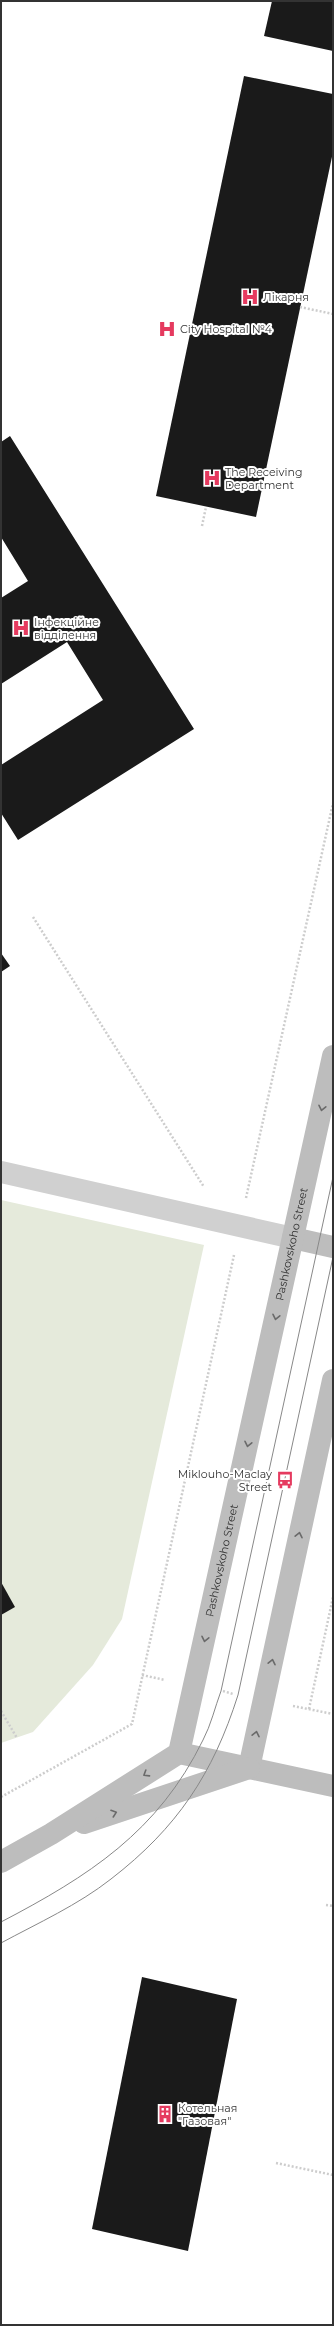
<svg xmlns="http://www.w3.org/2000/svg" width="334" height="2326" viewBox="0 0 334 2326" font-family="Montserrat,sans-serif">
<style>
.green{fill:#e5eadb}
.building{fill:#1a1a1a}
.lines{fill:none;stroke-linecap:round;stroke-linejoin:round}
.path{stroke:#cdcdcd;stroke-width:2.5;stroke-dasharray:2 2;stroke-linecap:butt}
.street{stroke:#d0d0d0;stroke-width:22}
.secondary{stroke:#bdbdbd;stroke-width:22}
.tram{stroke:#888;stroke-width:1}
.oneway{stroke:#6a6a6a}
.labels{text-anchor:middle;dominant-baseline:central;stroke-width:4;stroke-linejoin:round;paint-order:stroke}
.poi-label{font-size:11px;fill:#333;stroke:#fff;text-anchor:start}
.street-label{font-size:11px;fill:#333;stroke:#fff}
</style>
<rect width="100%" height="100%" fill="#fff"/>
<path class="green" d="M1,1200l203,45 -82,374 -29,46 -60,67 -32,11z"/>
<g class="building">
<path d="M272,1h61v50l-69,-15z"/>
<path d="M244,76l89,18v58l-77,365 -100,-21z"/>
<path d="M10,436l184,293 -176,111 -17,-27v-48l102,-65 -36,-58 -66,42v-86l27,-17 -27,-44v-95z"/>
<path d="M1,953l9,13 -9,6z"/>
<path d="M1,1582l14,25 -14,8z"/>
<path d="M142,1977l95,22 -49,252 -96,-22z"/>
</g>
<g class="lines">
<g class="path">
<path d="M300,307l33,7"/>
<path d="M202,526l4,-19"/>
<path d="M33,917l171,270"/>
<path d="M246,1198l87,-395"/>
<path d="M142,1675l23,5"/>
<path d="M223,1691l10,3"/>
<path d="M293,1706l40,8"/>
<path d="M309,1709l24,-112"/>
<path d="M1,1711l16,27"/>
<path d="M1,1797l131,-73 102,-469"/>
<path d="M326,1905l7,1"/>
<path d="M276,2163l57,12"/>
</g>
<path class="street" d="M1,1172l292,66"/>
<g class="secondary">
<path d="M293,1238l40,9"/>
<path d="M179,1753l154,33"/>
<path d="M249,1768l84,-388"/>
<path d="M84,1823l165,-55"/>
<path id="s1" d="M1,1862l50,-28 128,-81 154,-697"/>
</g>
<g class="tram">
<path d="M1,1922c88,-46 157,-90 202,-182 8,-15 12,-33 18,-49l112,-514"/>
<path d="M1,1943c37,-20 77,-38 110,-64 66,-51 102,-105 127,-184l95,-438"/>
</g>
</g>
<defs><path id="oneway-chevron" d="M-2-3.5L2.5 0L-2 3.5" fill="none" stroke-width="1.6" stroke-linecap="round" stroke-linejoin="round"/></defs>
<g class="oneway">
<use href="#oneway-chevron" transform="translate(322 1108) rotate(102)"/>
<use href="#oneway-chevron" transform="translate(276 1317) rotate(102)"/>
<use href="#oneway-chevron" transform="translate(248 1444) rotate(102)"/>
<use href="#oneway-chevron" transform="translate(299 1535) rotate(-78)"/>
<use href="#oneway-chevron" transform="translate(205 1639) rotate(102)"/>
<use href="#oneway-chevron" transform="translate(272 1662) rotate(-78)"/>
<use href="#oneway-chevron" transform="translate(256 1734) rotate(-78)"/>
<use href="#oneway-chevron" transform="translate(146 1774) rotate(148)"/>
<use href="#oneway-chevron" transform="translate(114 1813) rotate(-19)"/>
</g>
<defs>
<g id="hospital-bare" transform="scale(1.38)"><path d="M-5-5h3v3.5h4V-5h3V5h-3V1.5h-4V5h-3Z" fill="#e53a5f" stroke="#fff" stroke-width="2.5" paint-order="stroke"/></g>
<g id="bus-bare" transform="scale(1.38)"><path d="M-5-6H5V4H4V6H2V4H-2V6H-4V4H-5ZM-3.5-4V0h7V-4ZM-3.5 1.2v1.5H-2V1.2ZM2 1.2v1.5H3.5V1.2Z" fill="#e53a5f" stroke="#fff" stroke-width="2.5" paint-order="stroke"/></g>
<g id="building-bare" transform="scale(1.38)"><path d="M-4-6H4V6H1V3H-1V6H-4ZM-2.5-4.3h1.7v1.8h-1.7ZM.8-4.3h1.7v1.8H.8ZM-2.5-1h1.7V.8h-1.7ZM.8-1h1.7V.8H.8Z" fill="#e53a5f" stroke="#fff" stroke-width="2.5" paint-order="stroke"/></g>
</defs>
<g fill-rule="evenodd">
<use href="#hospital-bare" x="250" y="297"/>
<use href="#hospital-bare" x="167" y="329"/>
<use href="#hospital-bare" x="212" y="478"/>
<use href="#hospital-bare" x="21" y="628"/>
<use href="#bus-bare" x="285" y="1480"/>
<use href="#building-bare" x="165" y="2114"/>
</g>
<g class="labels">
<g class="poi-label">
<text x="263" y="297">Лікарня</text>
<text x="180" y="329">City Hospital №4</text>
<text x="225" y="472">The Receiving<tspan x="225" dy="13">Department</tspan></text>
<text x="34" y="622">Інфекційне<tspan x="34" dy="13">відділення</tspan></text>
<text x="272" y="1474" text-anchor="end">Miklouho-Maclay<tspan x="272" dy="13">Street</tspan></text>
<text x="178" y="2108">Котельная<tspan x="178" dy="13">"Газовая"</tspan></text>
</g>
<g class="street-label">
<text stroke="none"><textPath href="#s1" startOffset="730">Pashkovskoho Street</textPath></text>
<text stroke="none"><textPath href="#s1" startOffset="406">Pashkovskoho Street</textPath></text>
</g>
</g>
<rect width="334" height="2326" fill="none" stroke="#333333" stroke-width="4"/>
</svg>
